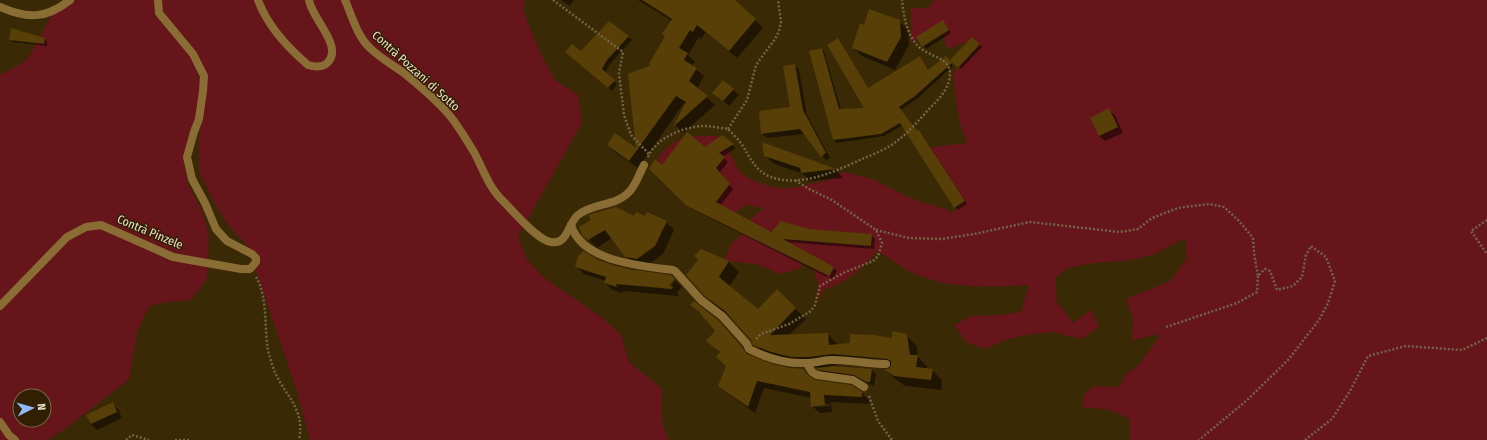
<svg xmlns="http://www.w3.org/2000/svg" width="1487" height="440" viewBox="0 0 1487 440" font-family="'Fira Sans Condensed',sans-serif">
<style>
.green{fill:#66151b;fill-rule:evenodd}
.shadow{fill:#0007;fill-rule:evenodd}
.building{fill:#573f07}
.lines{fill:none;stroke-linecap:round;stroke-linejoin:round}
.path{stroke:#736446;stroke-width:2.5;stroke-dasharray:2 2;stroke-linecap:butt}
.minor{stroke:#8a6d34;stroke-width:8}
.labels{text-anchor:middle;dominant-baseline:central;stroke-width:3;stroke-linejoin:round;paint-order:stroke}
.street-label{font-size:12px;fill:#e8ddca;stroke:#301f00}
</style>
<rect width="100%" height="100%" fill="#3a2905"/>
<g class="green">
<path d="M72,0h85v11l25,32 11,18 7,20 -3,31 -13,51 4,21 14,27 7,24 -2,44 -16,21 -23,2 -19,4 -12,26 -8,47 -64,50 -18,11h-47v-365l18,-9 10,-8 6,-10 17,-32zM20,396h24v24h-24z"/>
<path d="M162,0h363l-2,10 17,43 16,28 22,14 4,28 -64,113 8,22 17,19 58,40 20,18 8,27 33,27c-1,16 -3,38 8,51h-360l-14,-52 -49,-143 -18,-19 -15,-24 -15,-30v-36l5,-22 1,-42 -8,-18 -10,-15 -12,-10 -14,-21z"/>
<path d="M935,0h552v440h-357v-21l-20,-9 -28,-3 2,-13 10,-8 25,1 7,-13 13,-9 22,-31 -29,6 1,-23 -7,-18 44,-18 17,-23 -2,-20 -32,17 -29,6 -31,2 -26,5 -12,10 2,24 16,21 18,-13 8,17 -18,12 -28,-7 -21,2 -25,5 -22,10 -19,-7 -12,-17 17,-9 29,-1 21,-3 8,-27c-40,2 -81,5 -118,-13 -12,-6 -22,-15 -34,-21l-20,21 -18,12 -16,6 -4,11 -1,-20 -10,-23 -9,11 -20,5 -19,-9 -35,-5 6,-16 14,-12 4,-12 15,-12 -17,-3 -18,11 -73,-55c19,-27 32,-25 62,-25l8,10 14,27 16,9 20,6h16l33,-7 18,-9 29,7 45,22 30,8 3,4 10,-6 -37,-59 44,-5 -8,-23 -6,-47 23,-23 -8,-8 -18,6 -5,-2v-10l-7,-10 -27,17v-35h17z"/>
</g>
<g class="shadow">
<path d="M561,0h13l-4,6z"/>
<path d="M638,0h96l29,28 -26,30 -31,-26 -5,7 -2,-2 -11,18 7,7 -3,4 12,10 -7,13 18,16 -32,28 -8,-8 11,-21 -2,-1 -46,65 -22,-15 -8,-8 7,-10 23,15 -9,-75 24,-9 19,-45z"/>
<path d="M899,21l9,9 1,15 -14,25 -33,-14 -9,-8 11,-22z"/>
<path d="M609,22l23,18 -22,24 -5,9 12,11 -5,7 -42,-36 11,-2z"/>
<path d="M945,24l6,9 -25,16 -9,-12z"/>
<path d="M12,30l33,9 2,3v4l-34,-4 -3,-2z"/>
<path d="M972,38l10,9 -21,22 -10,-9z"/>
<path d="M822,49l2,2 17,59 25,-2 2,-19 52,-31 9,13 17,-14 7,9 -35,32 -17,12 16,22 2,-1 3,3 45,70 -9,6 -3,-3 -52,-82 -19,11 -48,7 -2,-3 -24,-88z"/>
<path d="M794,65l5,5 8,45 23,43 -4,2 -22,-26 -37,4 -5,-4 29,-26z"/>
<path d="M733,89l6,6 -10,11 -16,-14z"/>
<path d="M1109,110l6,5 8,18 -18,8 -6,-5z"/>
<path d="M722,136l14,12 -14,9 6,5 -8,10 13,17 -13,17 52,28 37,-4 62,5 4,4 -1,10 -87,-7 45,25 -5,10 -135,-68 -41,-40 12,-3 42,-18z"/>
<path d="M763,144l73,26 7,8 -33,3 -7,-7 -29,-10 -9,-9z"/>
<path d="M635,217l31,5 8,8 -11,24 -18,13 -11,-2 -8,-9 -14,-18 -15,10 -14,-14z"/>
<path d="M701,250l28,12 10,10 -10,15 29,24 19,-20 29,28 -17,16 39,-1 10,11 55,-6 13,-4 11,11 1,11 9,9v3l5,1 10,10 -1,10 -36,-4 -10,-7 -9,-9 8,-2 -50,-4 -11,2 38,4 5,4 -2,12 -15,-7 -35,-5 -7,-7h-15l-37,-12 -31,-36 -18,-13 -11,-11 -6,-35z"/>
<path d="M597,260l42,13 32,3 11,11 -5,5 2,4 -56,-5v2l-11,-3 -7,-7 1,-2 -22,-7 -8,-8zM672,281h3l-8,9 -2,-2z"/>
<path d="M834,268l3,3 -5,8 -3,-2z"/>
<path d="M692,305l33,24 25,27 25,10 15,3h13l9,10 50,14 7,7v4l-38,-2 1,10 -12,1 -8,-7v-8l-48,-10 -9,25 -28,-20 -8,-7 8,-20 -7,-13 -12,-12 9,-9zM830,404v2l-12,1v-2z"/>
<path d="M112,404l6,5 4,9 -25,12 -6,-6 -3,-8z"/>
</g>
<g class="building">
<path d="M642,0h93l21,19 -27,32 -32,-26 -4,7 -3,-2 -11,18 9,5 -4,7 13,8 -8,13 19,15 -34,30v-1l12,-23 -10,-6 -47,65 -22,-16 8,-12 21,15 -8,-74 23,-9 -2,-1 16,-28 -3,-2 10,-15z"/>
<path d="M869,9l31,11 1,17 -14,25 -35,-14 8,-25 4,2z"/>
<path d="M943,20l6,10 -27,17 -6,-10z"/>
<path d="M609,21l20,15 -22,24 -5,9 13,11 -7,8 -43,-36 7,-8 9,7z"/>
<path d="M11,28l34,10 -1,6 -35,-4z"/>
<path d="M972,37l8,7 -22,24 -8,-8z"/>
<path d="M838,38l30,50 52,-32 8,14 18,-14 6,7 -37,33 -16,11 18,24 2,-1 46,71 -11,7 -54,-85 -19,11 -48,6 -24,-89 13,-3 17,61 25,-1 -37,-63z"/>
<path d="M795,64l8,46 23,43 -5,4 -21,-28 -39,5 -2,-23 31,-4 -7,-41z"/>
<path d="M723,80l11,9 -11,12 -11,-8z"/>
<path d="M1109,108l9,19 -19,9 -9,-18z"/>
<path d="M687,132l18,15 17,-12 12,9 -15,9 6,4 -9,11 14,16 -14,18 55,30 10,-11 28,8 63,5 -1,12 -88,-7 51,28 -5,9 -142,-70 -38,-37 6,-10 7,6z"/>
<path d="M762,142l74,27 -35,4 -1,-5 -36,-12z"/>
<path d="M616,207l18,9 2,-4 9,4 2,-4 20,9 -12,25 -18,13 -12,-2 -20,-27 -17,10 -6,-5 -3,-8 12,-7 -3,-5z"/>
<path d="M701,249l28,12 -10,16 39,32 19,-20 19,19 -26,27 58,-2 1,12 21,-2v-9l24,1 18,3v-7l15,3 3,21h8l-2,12 17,2 -2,11 -37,-4 -10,-7h5l2,-4v-4l-4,-2 -54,-5 -25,3h-17l-20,-5 -18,-7 -2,-5 -25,-28 -21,-16 -19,-21 12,-15 -4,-4z"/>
<path d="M584,251l14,9 15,5 23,6 -1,-1 36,5 4,4 -6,6 4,2 -1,2 -56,-5 1,3 -13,-4 2,-6 -31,-10 3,-11z"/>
<path d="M694,301l24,19 24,27 5,7 28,11 15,3 13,1 6,7 7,4 35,5 11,7v5l-38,-2 1,10 -14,2 -1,-15 -53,-11 -9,26 -30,-21 8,-20 -10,-9 4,-5 -14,-11 9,-10 -17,-20 -8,-6z"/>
<path d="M833,366l39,3 -2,13h-4l-12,-7 -35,-5 -3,-2z"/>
<path d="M113,402l4,10 -26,12 -5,-9z"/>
</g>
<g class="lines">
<g class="path">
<path d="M553,0l70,52 -4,21 5,42 7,20 18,19"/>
<path d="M728,129l19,-29 9,-35 19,-26 4,-8 2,-9 -3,-22"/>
<path d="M648,157c8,-19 35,-30 55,-31 8,0 17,2 25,3 4,4 9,9 12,13 12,17 15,32 38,37 29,6 58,-8 84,-20 12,-5 25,-10 35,-18 12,-9 22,-21 32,-32 10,-10 21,-21 21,-36 0,-16 -24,-17 -33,-28 -11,-13 -13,-28 -15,-45"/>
<path d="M1487,220l-16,11 16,23"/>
<path d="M876,230l33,8 32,1 33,-5 56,-12 90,10 18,-3 14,-11 26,-10 31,-4 15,3 15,14 14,17 1,15 4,23 7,-7 5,2 7,19 16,-4 9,-9 4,-22 5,-9 15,11 9,24 -7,22 -9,17 -30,39 -43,42 -47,39"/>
<path d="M256,277c12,20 8,51 12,73 1,5 3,10 4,14 9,30 34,41 27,76"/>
<path d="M1166,327l71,-24 20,-11 1,-16"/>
<path d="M756,339l5,-5 28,-10 22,-13 4,-6 5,-19 23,-13 30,-12 5,-5 4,-13 -6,-13 -44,-30 -23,-11 -14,-9"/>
<path d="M869,396l9,25 14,19"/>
<path d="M126,440l6,-5 17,5"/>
<path d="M175,440h14"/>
<path d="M1305,440l27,-21 18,-28 18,-35 38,-10 56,4 25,-12"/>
</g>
<g class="minor">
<path d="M258,0c9,25 30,48 50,65 6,2 12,3 18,-1 20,-16 -15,-46 -17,-64"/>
<path d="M345,0c7,16 12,36 25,48 10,10 23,17 34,25 14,11 40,34 50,48 7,10 14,21 20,31 9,17 15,36 29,49 10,10 34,39 48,41 17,3 17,-19 27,-27 15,-12 37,-9 50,-22 8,-7 11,-19 16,-28"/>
<path d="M0,7c27,12 46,12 70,-7"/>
<path d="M571,225c11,37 71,41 102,45l2,1 26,29 21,16 25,28 2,5c18,9 36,15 56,14 10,0 19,-3 28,-3 18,0 35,4 53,4"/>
<path d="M0,306l67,-69 19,-10 15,-2 72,32 68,12h9l6,-7v-4l-4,-4 -25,-13 -11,-12 -11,-26 -13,-24 -5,-22 7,-25 5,-13 4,-28 1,-15 -11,-22 -34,-41 -1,-13"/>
<path d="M807,364l5,8 5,3 36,5 11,7"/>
<path d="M0,422l9,13 6,5"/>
</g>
</g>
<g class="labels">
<g class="street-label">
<text transform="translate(416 71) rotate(42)">Contrà Pozzani di Sotto</text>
<text transform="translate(150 232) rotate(23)">Contrà Pinzele</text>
</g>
</g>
<g transform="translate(32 408) rotate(84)"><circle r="19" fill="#301f00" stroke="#7a6b51"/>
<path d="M0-3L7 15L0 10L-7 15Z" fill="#91b8fd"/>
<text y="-6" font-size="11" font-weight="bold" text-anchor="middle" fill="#e8ddca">N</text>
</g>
</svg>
